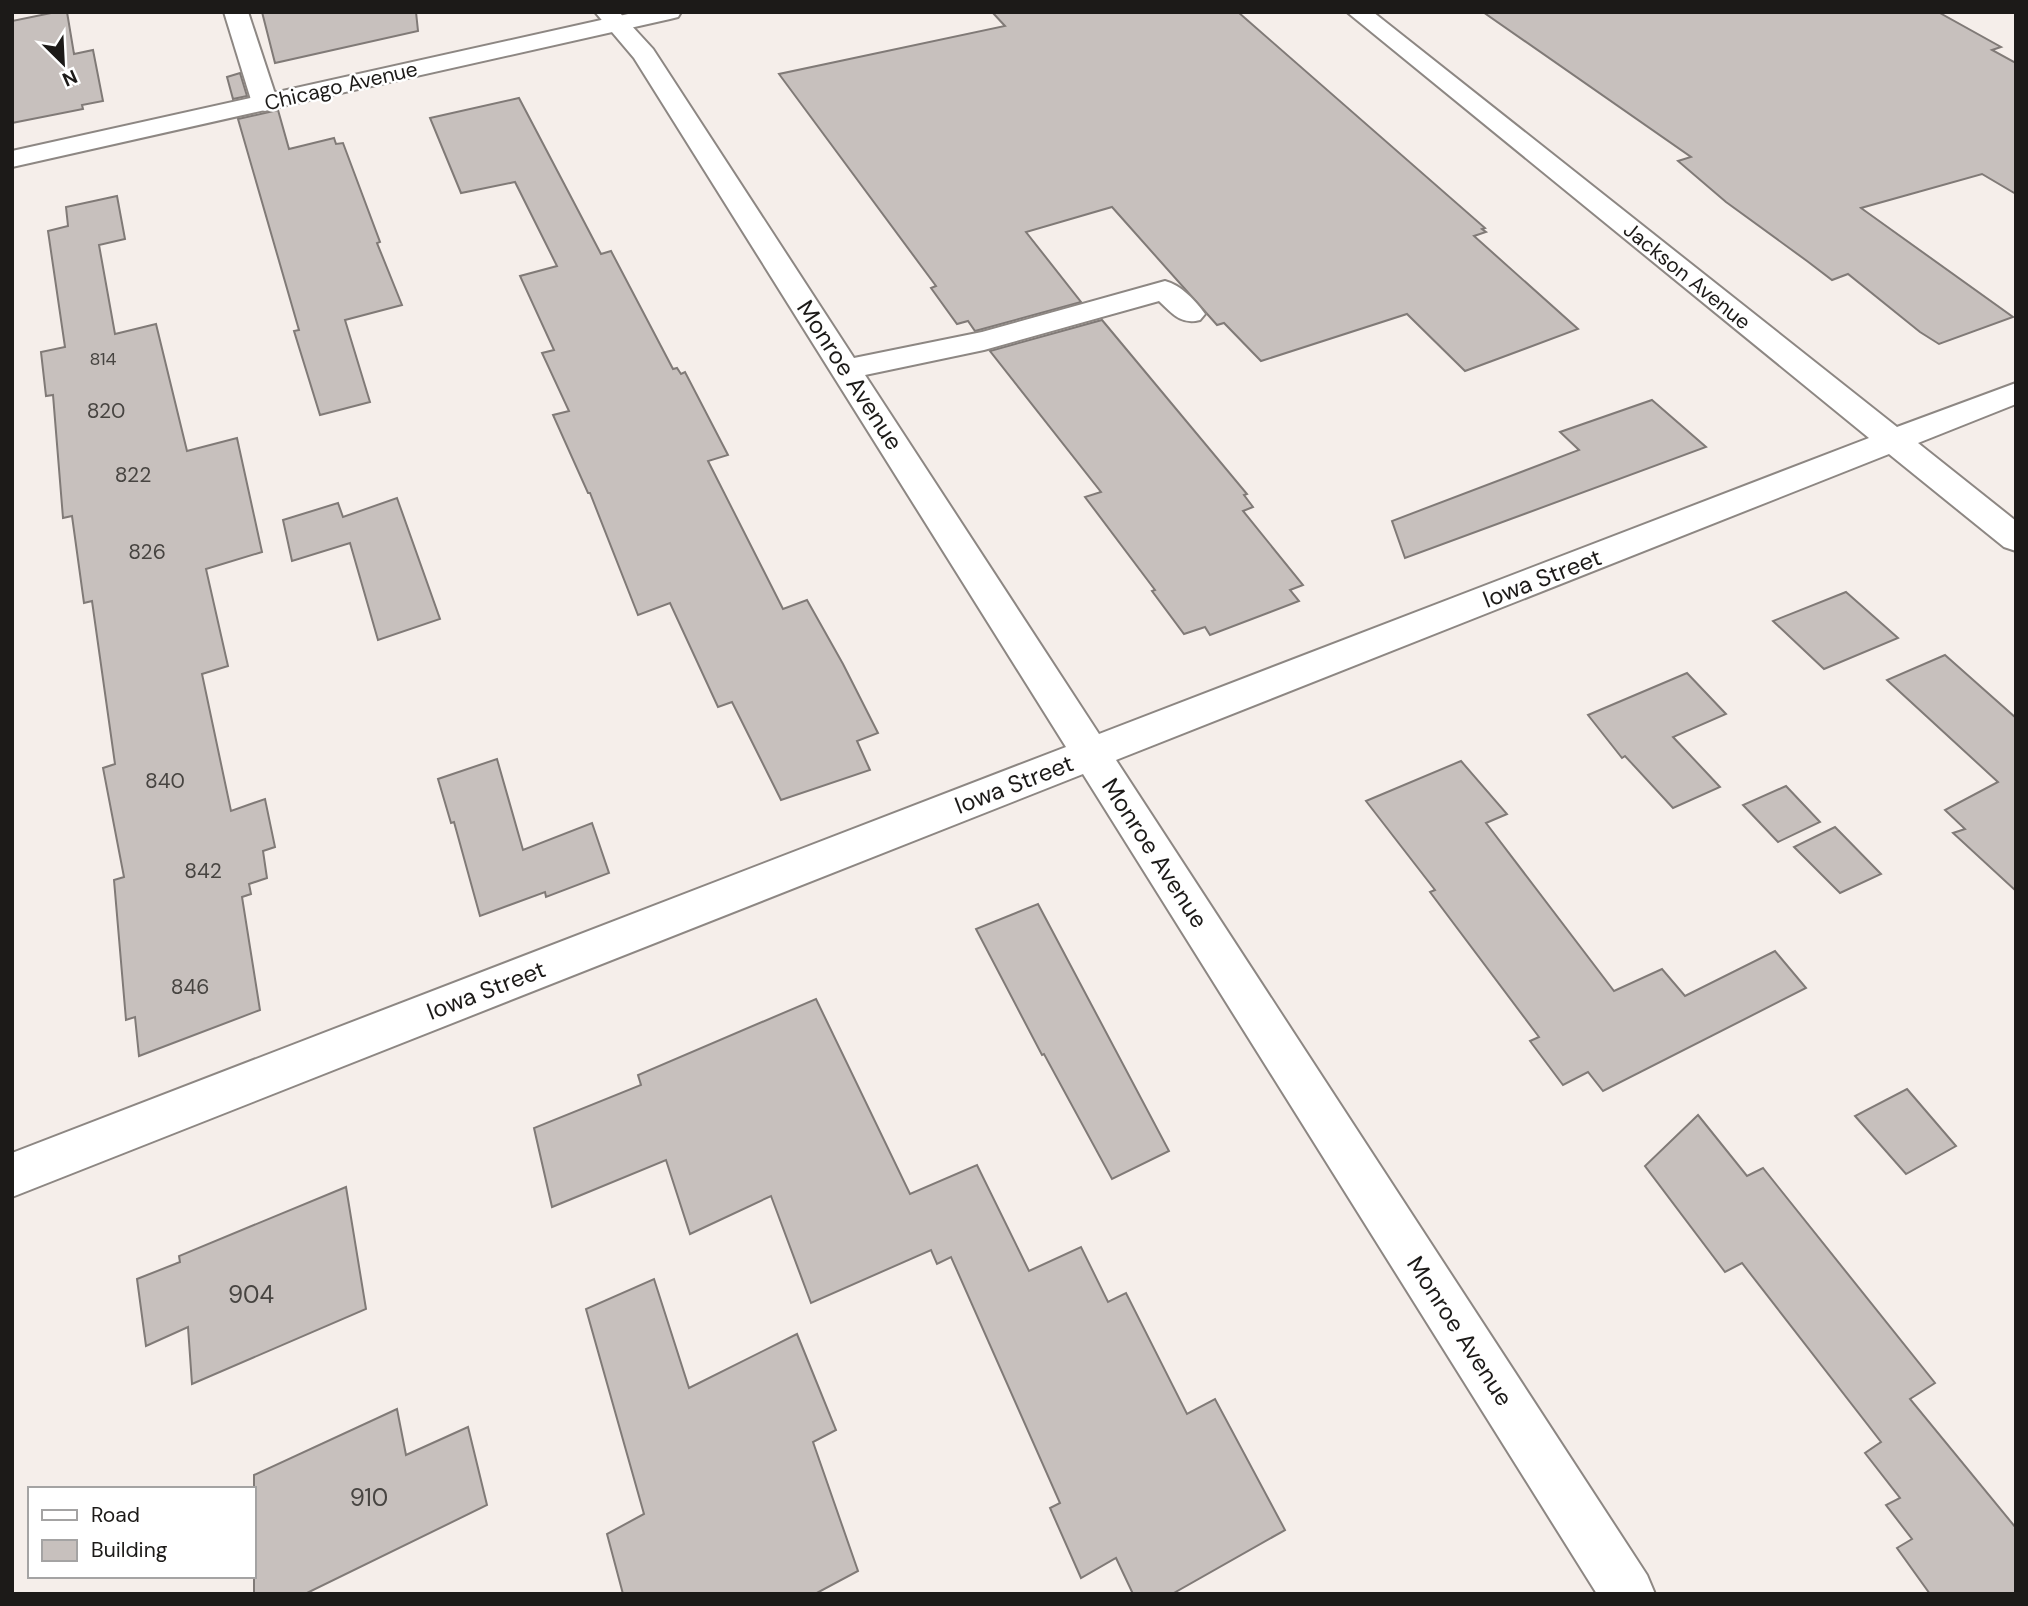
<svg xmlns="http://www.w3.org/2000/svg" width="2028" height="1606" viewBox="0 0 2028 1606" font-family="'DM Sans',sans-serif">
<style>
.building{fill:#c7c0bd;stroke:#807a77;stroke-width:2}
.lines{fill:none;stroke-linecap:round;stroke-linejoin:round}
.minor-casing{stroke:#8d8783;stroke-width:4}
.major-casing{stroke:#8d8783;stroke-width:4}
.minor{fill:#fff;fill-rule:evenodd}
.major{fill:#fff;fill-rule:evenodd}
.labels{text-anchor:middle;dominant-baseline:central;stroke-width:5;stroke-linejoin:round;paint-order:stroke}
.far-number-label{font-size:18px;fill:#474441}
.far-street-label{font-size:21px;fill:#1c1a18;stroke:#fff}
.number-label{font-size:21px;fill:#474441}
.street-label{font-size:24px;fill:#1c1a18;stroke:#fff}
.near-number-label{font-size:24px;fill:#474441}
</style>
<rect width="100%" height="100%" fill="#f5eeea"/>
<g class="building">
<path d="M56,12h11l7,42 19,-4 10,51 -21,4 1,4 -71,14v-102z"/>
<path d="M262,12h154l2,19 -143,32z"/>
<path d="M992,12h246l247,216 -3,1 4,3 -12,4 104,93 -113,42 -58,-57 -146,47 -37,-38 -7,2 -105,-118 -86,25 55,70 -106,29 -7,-10 -11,3 -26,-36 5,-2 -157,-212 226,-48z"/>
<path d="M1483,12h455l63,35 -9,3 24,13v131l-34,-20 -121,34 152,109 -74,27 -19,-12 -72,-58 -16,6 -25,-19 -81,-59 -48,-41 13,-4z"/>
<path d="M240,73l7,23 -14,3 -6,-22z"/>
<path d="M519,98l82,156 10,-3 62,118 4,-1 4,6 4,-2 43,83 -20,6 75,148 24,-9 36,64 35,69 -21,8 13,29 -89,30 -49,-98 -14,5 -48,-104 -32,12 -48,-122h-2l-35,-78 16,-4 -27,-58 12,-3 -34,-74 37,-10 -42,-84 -54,11 -31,-75z"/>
<path d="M278,110l11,39 45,-11 2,6 7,-1 37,99 -3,1 25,62 -57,15 25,82 -50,13 -26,-84 5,-1 -61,-211z"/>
<path d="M117,196l8,43 -26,6 16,89 41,-10 31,127 50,-13 25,114 -56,17 22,97 -26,8 29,137 34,-12 10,48 -12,4 4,27 -18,6 2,10 -9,3 18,113 -121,46 -4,-39 -9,3 -12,-140 10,-3 -21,-109 12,-4 -23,-163 -8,2 -12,-87 -9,2 -10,-123 -7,1 -5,-44 24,-5 -17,-116 20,-5 -2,-19z"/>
<path d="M1102,320l145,174 -3,1 9,12 -10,4 60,74 -13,5 9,11 -89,34 -5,-8 -21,7 -32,-43 3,-1 -70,-93 16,-5 -111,-141z"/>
<path d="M1652,400l54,47 -301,111 -13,-37 187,-71 -19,-18z"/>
<path d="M397,498l43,121 -62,21 -28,-97 -58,18 -9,-41 55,-17 5,14z"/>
<path d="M1846,592l52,46 -74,31 -51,-48z"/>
<path d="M1945,655l71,63v173l-63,-58 12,-4 -20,-19 53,-28 -111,-102z"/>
<path d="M1687,673l39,41 -53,23 47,50 -47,21 -48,-52 -3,2 -34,-43z"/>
<path d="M497,759l26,91 69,-27 17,50 -63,24 -1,-5 -65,24 -26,-94 -3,1 -13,-44z"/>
<path d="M1461,761l46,53 -21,9 128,168 48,-22 23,27 90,-45 31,37 -203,103 -15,-19 -25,13 -33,-44 9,-4 -109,-145 5,-2 -69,-89z"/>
<path d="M1786,786l34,36 -42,20 -35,-37z"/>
<path d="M1835,827l46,47 -41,19 -46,-46z"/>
<path d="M1038,904l131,247 -57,28 -68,-125 -2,1 -66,-126z"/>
<path d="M816,999l94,195 67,-29 52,106 52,-24 27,55 18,-9 61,121 28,-15 70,131 -113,64h-39l-17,-36 -35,20 -31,-70 10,-5 -109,-246 -14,7 -6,-14 -120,53 -40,-107 -81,38 -24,-74 -114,47 -18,-79 107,-43 -3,-10z"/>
<path d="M1907,1089l49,57 -50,28 -51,-58z"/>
<path d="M1698,1115l49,61 16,-8 172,215 -25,16 106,129v66h-86l-33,-46 15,-9 -26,-34 14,-7 -35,-45 16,-11 -139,-179 -17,9 -80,-106z"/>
<path d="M346,1187l20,122 -174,75 -4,-57 -42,19 -9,-67 43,-17 -1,-6z"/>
<path d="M654,1279l35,109 108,-54 39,96 -23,12 45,129 -43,23h-192l-16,-60 37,-20 -58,-205z"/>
<path d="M397,1409l9,46 62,-28 19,78 -182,89h-51v-119z"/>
</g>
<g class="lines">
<g class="minor-casing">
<g id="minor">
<path d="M224,12h24l30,91 -4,5 -9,3 -9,-3 -4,-5z"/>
<path d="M595,12h24l34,37 201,309 128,-26 183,-51c16,4 31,20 40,33l-5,6c-19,5 -27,-6 -41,-19l-175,49 -119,25 234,359 770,-296 -522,-426h26l524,415 119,-44v21l-98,39 98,78v30l-12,-4 -115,-93 -773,306 531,815 8,19h-58l-514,-820 -1071,423v-44l1054,-406 -432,-689z"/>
</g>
</g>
<g class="major-casing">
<path id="major" d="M637,12h44l-3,5 -8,2 -658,148v-16z"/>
</g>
<use href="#minor" class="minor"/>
<use href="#major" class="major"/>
</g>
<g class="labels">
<g class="far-number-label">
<text x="103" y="359">814</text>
</g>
<g class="far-street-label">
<text transform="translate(341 86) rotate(-13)">Chicago Avenue</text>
<text transform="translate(1687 276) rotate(39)">Jackson Avenue</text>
</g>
<g class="number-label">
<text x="106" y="411">820</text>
<text x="133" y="475">822</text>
<text x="147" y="552">826</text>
<text x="165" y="781">840</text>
<text x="203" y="871">842</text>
<text x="190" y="987">846</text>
</g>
<g class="street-label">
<text transform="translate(850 375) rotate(57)">Monroe Avenue</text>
<text transform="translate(1542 578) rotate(-21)">Iowa Street</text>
<text transform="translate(1014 784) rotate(-21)">Iowa Street</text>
<text transform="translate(1155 853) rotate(57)">Monroe Avenue</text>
<text transform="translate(486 990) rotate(-21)">Iowa Street</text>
<text transform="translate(1460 1331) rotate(57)">Monroe Avenue</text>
</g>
<g class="near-number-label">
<text x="251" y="1294">904</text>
<text x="369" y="1497">910</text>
</g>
</g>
<rect width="2028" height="1606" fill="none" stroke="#1c1a18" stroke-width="28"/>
<rect x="28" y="1487" width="228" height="91" fill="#ffffff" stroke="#a4a3a3" stroke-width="2"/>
<rect x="42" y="1510" width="35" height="10" fill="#ffffff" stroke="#a4a3a3" stroke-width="2"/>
<text x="91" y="1522" font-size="21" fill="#1c1a18">Road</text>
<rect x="42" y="1540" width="35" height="21" fill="#c7c0bd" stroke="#a4a3a3" stroke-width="2"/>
<text x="91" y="1557" font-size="21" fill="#1c1a18">Building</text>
<g transform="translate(63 63) rotate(156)" stroke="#ffffff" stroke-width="5" paint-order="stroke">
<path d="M0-5L12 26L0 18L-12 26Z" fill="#1c1a18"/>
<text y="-10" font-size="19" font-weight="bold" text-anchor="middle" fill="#1c1a18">N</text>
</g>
</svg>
